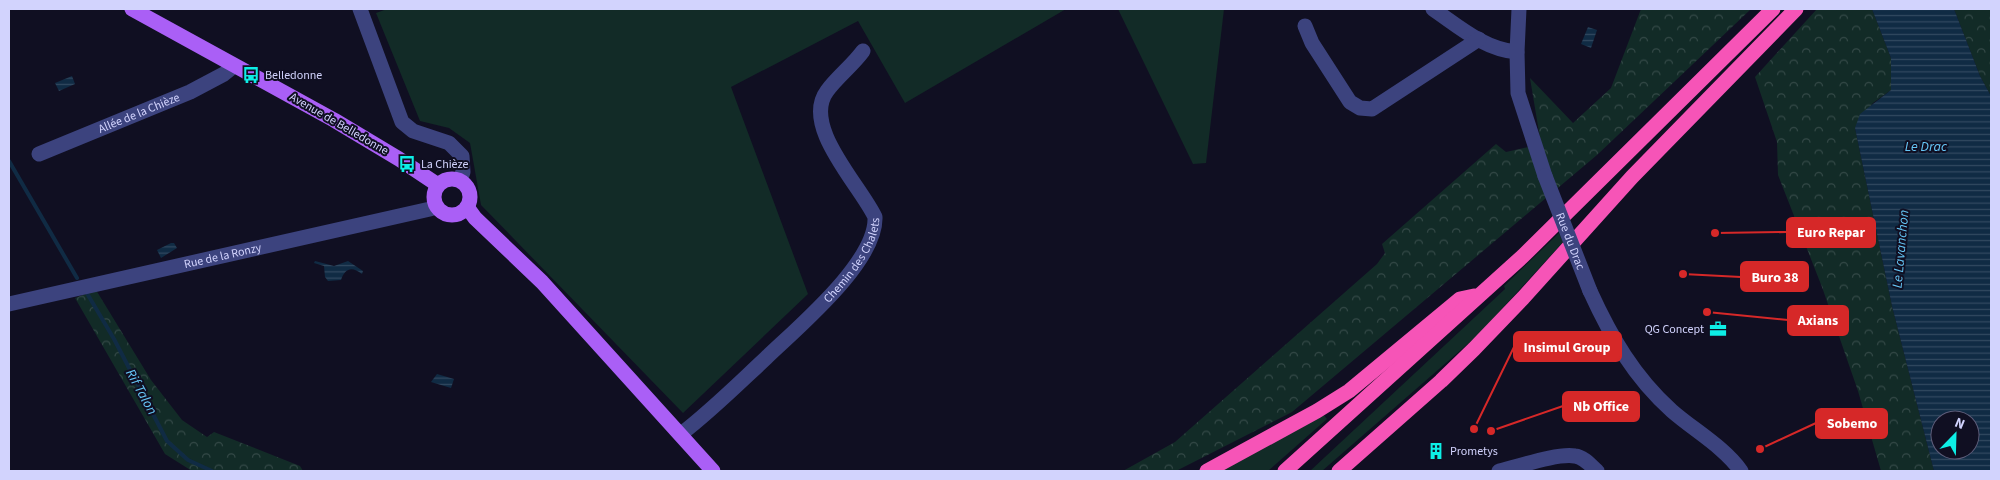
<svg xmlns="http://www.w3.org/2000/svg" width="2000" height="480" viewBox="0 0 2000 480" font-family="'Source Sans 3',sans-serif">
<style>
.grass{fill:#122b27}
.forest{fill:url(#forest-crowns)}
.water{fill:url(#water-rules);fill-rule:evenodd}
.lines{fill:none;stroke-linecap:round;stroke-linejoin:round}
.stream{stroke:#102b44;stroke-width:4}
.minor{stroke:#3c437e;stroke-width:15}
.major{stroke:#aa5ff6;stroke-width:15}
.highway{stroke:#f654b7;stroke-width:15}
.minor-bridge{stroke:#3c437e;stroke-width:15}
.labels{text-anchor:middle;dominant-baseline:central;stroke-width:4;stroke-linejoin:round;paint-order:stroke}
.poi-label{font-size:12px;fill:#d2d3fd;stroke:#100f22;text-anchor:start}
.street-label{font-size:12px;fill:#d2d3fd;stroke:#100f22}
.water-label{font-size:14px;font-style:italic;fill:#66c7f7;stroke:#100f22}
.leader{fill:none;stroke:#d62828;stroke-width:2}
.callout-dot{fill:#d62828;stroke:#100f22;stroke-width:2}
.callout{fill:#d62828;stroke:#d62828;stroke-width:2}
.callout-label{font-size:14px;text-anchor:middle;font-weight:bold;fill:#fff}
</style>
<defs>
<pattern id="forest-crowns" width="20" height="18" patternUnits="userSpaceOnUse" patternTransform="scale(1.25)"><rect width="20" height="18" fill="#122b27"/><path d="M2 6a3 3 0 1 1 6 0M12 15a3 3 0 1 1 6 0" fill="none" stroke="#344947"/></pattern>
<pattern id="water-rules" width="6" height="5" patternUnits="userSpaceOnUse" patternTransform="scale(1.25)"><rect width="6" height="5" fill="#102b44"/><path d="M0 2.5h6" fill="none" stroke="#324960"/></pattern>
</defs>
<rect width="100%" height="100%" fill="#100f22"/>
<g class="grass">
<path d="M387,9h679l-161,94 -47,-82 -127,66 77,207 -125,119 -202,-208 -11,-62 -21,-15 -29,-7 -44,-108z"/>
<path d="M1118,9h106l-18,154 -13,1z"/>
<path d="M1559,233l4,9 -85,93 -156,136h-12l195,-182 -1,-3z"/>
<path d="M1323,414l4,5 -59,52h-49z"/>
</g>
<g class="forest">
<path d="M1641,9h110l-154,146 -305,257 -116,59h-53l52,-29 202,-178 8,-11 -3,-9 114,-100 10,8 35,-8 -11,-66 43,45 38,-35z"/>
<path d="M1817,9h55l19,49v32l-18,13 -18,25 37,178 42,165h-53l-23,-80 -36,-104 -44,-112 -1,-33 -22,-65z"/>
<path d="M1954,9h37v87l-11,-20z"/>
<path d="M96,290l55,90 31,40 25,17 7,-5 86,34 3,5h-111l-27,-17 -90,-156z"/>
</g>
<g class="water">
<path d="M1872,9h82l26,67 11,20v375h-57l-42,-165 -37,-178 5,-14 31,-24v-32zM1940,420h30v30h-30z"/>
<path d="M1588,27l9,3 -6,18 -10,-4z"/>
<path d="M72,76l3,8 -16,7 -4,-8z"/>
<path d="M171,243h3l3,5 -16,10 -4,-8z"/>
<path d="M315,261l19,5 14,-5 15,10 -1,3c-10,-8 -17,-6 -21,6l-13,1 -3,-4 -1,-11 -10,-3z"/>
<path d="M437,374l17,5 -3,9 -20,-6z"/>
</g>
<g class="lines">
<g class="stream">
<path d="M9,161l68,117"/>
<path d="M88,295l26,44 53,102 21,19 24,11"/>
</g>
<g class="minor">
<path d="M360,9l42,113 11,9 36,12 13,13 1,16 -3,8"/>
<path d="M1433,9c25,17 52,41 84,43"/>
<path d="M1519,9l-2,43 1,41 27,83"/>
<path d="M1305,26l7,17 38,59 10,6 12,1 107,-70"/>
<path id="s1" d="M39,154l151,-62 34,-18 10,-8"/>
<path d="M1590,291c21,46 44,86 82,120 23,20 52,36 69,60"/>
<path id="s2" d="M9,304l421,-95 6,-3"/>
<path id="s3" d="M681,434c30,-23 57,-50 85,-76 31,-30 111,-96 109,-141 -15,-32 -74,-91 -48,-126 10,-14 25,-25 36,-40"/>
<path d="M1499,471c19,-4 57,-18 76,-15 9,1 16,10 22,15"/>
</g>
<g class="major">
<path d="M132,9l202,111 65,39 39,26"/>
<circle cx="452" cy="197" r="18"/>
<path d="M467,207l8,11 67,64 171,189"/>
</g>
<g class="highway">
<path d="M1207,471l110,-60 32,-20 111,-92 14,-3"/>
<path d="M1285,471l238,-215 250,-247"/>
<path d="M1339,471l102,-90 33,-32 49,-51 109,-121 164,-168"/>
</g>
<path class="minor-bridge" id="s4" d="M1545,176l45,115"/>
</g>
<defs>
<g id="bus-bare" transform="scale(1.35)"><path d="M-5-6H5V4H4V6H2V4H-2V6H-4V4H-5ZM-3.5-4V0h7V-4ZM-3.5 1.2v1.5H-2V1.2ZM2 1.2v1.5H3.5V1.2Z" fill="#0deee6" stroke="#100f22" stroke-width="2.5" paint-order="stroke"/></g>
<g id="office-bare" transform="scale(1.35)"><path d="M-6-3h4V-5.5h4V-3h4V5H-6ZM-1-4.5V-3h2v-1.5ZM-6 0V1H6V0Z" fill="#0deee6" stroke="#100f22" stroke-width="2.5" paint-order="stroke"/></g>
<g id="building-bare" transform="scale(1.35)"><path d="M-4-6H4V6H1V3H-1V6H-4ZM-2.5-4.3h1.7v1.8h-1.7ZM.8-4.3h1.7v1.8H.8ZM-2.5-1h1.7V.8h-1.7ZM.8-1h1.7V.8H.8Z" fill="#0deee6" stroke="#100f22" stroke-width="2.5" paint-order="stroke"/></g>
</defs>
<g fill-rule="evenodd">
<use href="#bus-bare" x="251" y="75"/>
<use href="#bus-bare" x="407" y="164"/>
<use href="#office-bare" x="1718" y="329"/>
<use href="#building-bare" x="1436" y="451"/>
</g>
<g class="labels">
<g class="poi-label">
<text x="265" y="75">Belledonne</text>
<text x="421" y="164">La Chièze</text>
<text x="1704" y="329" text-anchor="end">QG Concept</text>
<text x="1450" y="451">Prometys</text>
</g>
<g class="street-label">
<text stroke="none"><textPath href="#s1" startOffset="108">Allée de la Chièze</textPath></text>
<text transform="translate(339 124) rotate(30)">Avenue de Belledonne</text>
<text stroke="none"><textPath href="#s4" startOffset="70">Rue du Drac</textPath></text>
<text stroke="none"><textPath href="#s2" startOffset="219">Rue de la Ronzy</textPath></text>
<text stroke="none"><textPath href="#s3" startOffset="246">Chemin des Chalets</textPath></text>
</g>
<g class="water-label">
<text x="1926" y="147">Le Drac</text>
<text transform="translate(1901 249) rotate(-85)">Le Lavanchon</text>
<text transform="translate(141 392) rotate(61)">Rif Talon</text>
</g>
</g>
<path class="leader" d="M1715 233L1787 232M1683 274L1741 277M1707 312L1788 320M1474 429L1514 347M1491 431L1563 406M1760 449L1816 423"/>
<g class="callout-dot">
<circle cx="1715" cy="233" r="5"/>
<circle cx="1683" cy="274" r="5"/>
<circle cx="1707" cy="312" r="5"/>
<circle cx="1474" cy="429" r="5"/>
<circle cx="1491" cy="431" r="5"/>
<circle cx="1760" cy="449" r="5"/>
</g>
<g class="callout">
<rect x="1787" y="218" width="88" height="29" rx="5"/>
<rect x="1741" y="262" width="67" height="29" rx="5"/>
<rect x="1788" y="306" width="60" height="29" rx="5"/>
<rect x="1514" y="332" width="107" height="29" rx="5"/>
<rect x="1563" y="392" width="76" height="29" rx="5"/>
<rect x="1816" y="409" width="71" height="29" rx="5"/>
</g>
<g class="callout-label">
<text x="1831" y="237">Euro Repar</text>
<text x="1775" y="282">Buro 38</text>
<text x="1818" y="325">Axians</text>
<text x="1567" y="352">Insimul Group</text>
<text x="1601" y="411">Nb Office</text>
<text x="1852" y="428">Sobemo</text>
</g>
<rect width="2000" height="480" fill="none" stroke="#d2d3fd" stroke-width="20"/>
<g transform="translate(1955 435) rotate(23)"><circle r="24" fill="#100f22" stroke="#5e5d7a"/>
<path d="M0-4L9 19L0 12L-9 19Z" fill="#0deee6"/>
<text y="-8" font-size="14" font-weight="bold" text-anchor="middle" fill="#d2d3fd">N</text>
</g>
</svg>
